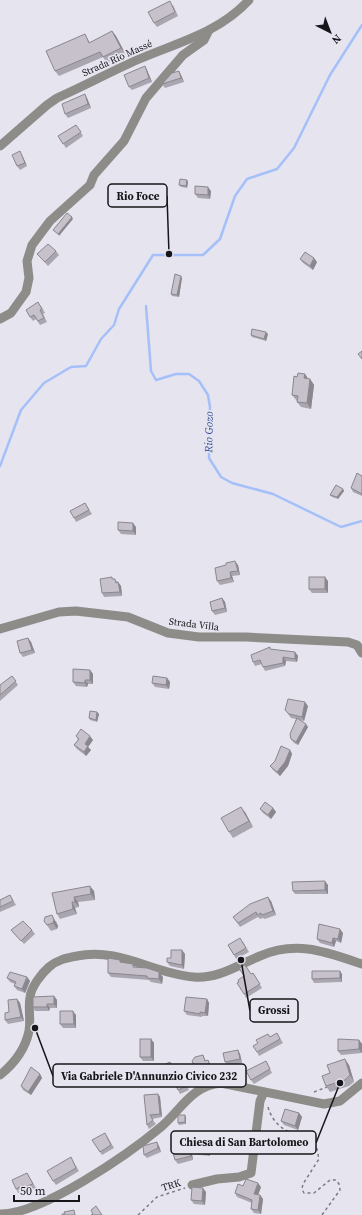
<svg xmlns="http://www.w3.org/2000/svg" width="362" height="1215" viewBox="0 0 362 1215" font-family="'Source Serif 4',serif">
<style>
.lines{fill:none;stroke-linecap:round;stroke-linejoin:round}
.stream{stroke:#a5c0f9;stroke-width:2.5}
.path{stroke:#7c7b83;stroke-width:1.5;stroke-dasharray:3 3;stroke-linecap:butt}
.street{stroke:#8e8c88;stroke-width:9}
.wall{fill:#aaa6af}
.shaded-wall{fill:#8b878e}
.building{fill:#c6c1cb;stroke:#8b878e}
.labels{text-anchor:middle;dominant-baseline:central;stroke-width:3.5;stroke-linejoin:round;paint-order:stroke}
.street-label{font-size:10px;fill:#16161a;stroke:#e5e4ef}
.water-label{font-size:11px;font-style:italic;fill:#334f93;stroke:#e5e4ef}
.leader{fill:none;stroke:#16161a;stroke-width:1.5}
.callout-dot{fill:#16161a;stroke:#e5e4ef;stroke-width:1.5}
.callout{fill:#e5e4ef;stroke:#16161a;stroke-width:1.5}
.callout-label{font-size:11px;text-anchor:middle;font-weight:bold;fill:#16161a}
</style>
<rect width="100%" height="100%" fill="#e5e4ef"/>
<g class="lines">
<g class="stream">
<path d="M146,306l5,65 5,9 20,-6h13l10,7 9,14 2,12 -1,51 12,19 11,6 41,11 68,33 21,-6"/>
<path d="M0,466l21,-56 23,-27 27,-16 15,-1 15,-27 13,-14 5,-16 34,-54h50l17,-16 15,-43 12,-17 30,-10 17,-21 36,-73 32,-50"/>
</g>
<g class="path">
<path d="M314,1092l13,-5"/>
<path d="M268,1107c9,32 42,26 49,42 1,3 1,7 2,10l-16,25 -1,5 2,4h10l16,-13h6l3,4 1,6 -18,25"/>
<path d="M138,1215l19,-18 28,-9"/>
</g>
<g class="street">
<path d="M0,146l47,-41 10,-7c27,-12 53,-26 80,-38 39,-17 82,-27 112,-60"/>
<path d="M0,319l11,-6 15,-21 3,-14 -2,-17 5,-16 18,-24 40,-36 4,-10 30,-34 22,-43 37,-43 21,-15 5,-10"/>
<path d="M0,629l59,-17 17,-1 52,6 40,16 31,4h47l102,5 9,3 5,8"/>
<path d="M0,1075c15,-12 25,-25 29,-44 2,-11 -1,-23 1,-34 1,-10 12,-24 19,-30 8,-7 17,-9 28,-11 42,-9 77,18 117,21 24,2 44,-12 66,-21 37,-16 66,-4 102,8"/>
<path d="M192,1185l25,-6 22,-2 12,-4 9,-72 4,-9"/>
<path d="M0,1214c41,1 130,-61 161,-87 21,-18 30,-41 60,-44l103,21 16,-3 22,-18"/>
</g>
</g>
<g class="wall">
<path d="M173,5l5,11 -21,11 -3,-4z"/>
<path d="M112,31l4,5 9,17 -18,10 -4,-6 -44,19 -4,-5 30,-37 5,9z"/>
<path d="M145,66l2,4 5,12 -20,8 -3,-3z"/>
<path d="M181,75l3,7 -19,6 -3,-4z"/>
<path d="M87,98l4,10 -23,10 -3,-4z"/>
<path d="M76,125l7,11 -17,12 -8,-12z"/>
<path d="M22,155l5,11 -7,4 -3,-4z"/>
<path d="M187,180l1,2 -1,6 -6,-1 -2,-2z"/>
<path d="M211,191l-1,8 -12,-1 -3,-4z"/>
<path d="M56,251l3,4 -11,11 -11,-12z"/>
<path d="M300,259l17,3 -4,8 -10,-7z"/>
<path d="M182,278l-3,19 -7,-1 -1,-2z"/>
<path d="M41,306l4,7 -2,1 4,8 -7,3 -4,-6 -3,2 -3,-4z"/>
<path d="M268,334l-2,7 -14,-4 -1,-2z"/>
<path d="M305,374l3,5h2l4,6 -3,24 -10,-2 -4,-5v-1l-5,-6 5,-18z"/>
<path d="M362,476v20l-9,-4 -2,-4z"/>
<path d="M343,489l1,2 -6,8 -6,-2 -2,-2z"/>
<path d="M85,503l7,11 -16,8 -2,-4z"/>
<path d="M136,527v8l-15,-1 -3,-4z"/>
<path d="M238,565l2,10 -8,1 2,6 -14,3 -3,-4z"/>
<path d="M113,579l5,3 3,4 1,10 -18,1 -2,-4z"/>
<path d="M328,581v12h-16l-3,-4z"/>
<path d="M222,598l3,4 2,10 -12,3 -3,-4z"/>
<path d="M28,638l3,4 4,11 -12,4 -3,-4z"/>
<path d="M271,649l24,3 3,4 -1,6 -11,-1 -1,5 -20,5 -2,-4 -1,-3 -7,2 -2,-4z"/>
<path d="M90,670l3,4v10h-5l-1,3 -11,-1 -3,-4z"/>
<path d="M12,676l6,9 -18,16v-16z"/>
<path d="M167,678l3,4 -1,7 -14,-2 -3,-4z"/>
<path d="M308,706l-4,15 -4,-1 8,7 -10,18 -4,-2 -3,-4 5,-20 -5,-1 -6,-8z"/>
<path d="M97,712l2,2 -2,8 -7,-2 -1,-2z"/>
<path d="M76,736l17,4 -5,7 3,3 -5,6 -9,-7 -3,-4 4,-5z"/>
<path d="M290,750l2,4 -4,12 -8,10 -7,-6 -3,-4 5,-5z"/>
<path d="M273,808l3,4 -5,7 -8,-6 -3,-4z"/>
<path d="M245,812l8,15 -20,11 -4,-6z"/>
<path d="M328,885v9h-33l-2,-3z"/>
<path d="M94,891l1,9 -17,2 1,5 -4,1 2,6 -17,5 -3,-5 -5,-21z"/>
<path d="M10,895l6,10 -16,7v-12z"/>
<path d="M271,901l5,14 -11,4 -2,-1 -3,1 -2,-2 -18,10 -7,-10z"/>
<path d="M44,921h12l2,5 -1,3 -6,2z"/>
<path d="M11,930h21l3,4 -11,10z"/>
<path d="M343,933l-2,10 -5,-2 -2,6 -14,-4 -3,-4z"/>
<path d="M243,942l6,10 -13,7 -2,-4z"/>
<path d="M185,954l-1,15 -14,-3 -3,-4 4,-4z"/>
<path d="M122,963l41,14 -1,7 -11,-2 -2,-2 -38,-3 -3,-4z"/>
<path d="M253,973l9,15 -16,10 -2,-4 8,-20z"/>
<path d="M342,974v8l-28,1 -2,-4z"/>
<path d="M27,977l3,4 -5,12 -8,-3 -3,-4 1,-2 -5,-2 -3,-4z"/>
<path d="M54,996l3,4v8h-7l-1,3h-14l-2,-4z"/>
<path d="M17,999l3,4 4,18 -16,3 -3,-4 4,-8z"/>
<path d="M207,999l2,4 -1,13h-6v1l-15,-2 -3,-4z"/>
<path d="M76,1015v13h-13l-3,-4z"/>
<path d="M277,1033l6,10 -24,13 -2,-4 11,-18 2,3z"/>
<path d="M151,1039l3,4v18h-11l-3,-4z"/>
<path d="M359,1040l3,4v9l-21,2 -3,-4z"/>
<path d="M238,1050l2,4 2,9 -14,3 -3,-4z"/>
<path d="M203,1055l3,6 2,-1 2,4 4,9 -11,5 -2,-2 -2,1 -2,-4z"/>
<path d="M266,1061l6,12 -18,11 -3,-4z"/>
<path d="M170,1062l8,12 4,3 7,13 -9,4 -6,-12 -6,3 -3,-4z"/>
<path d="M349,1065l5,17 -5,4 -19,6 -4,-6 4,-13z"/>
<path d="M40,1074l2,4 -11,17 -8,-5 -2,-4z"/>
<path d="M158,1094l2,3 2,20 -10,2 4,5 -7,5 -2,-4 -3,-30z"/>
<path d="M299,1113l3,4 -4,13 -14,-5 -3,-4z"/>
<path d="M186,1117v7l-7,1 -1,-2z"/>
<path d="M107,1136l7,12 -12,7 -10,-15z"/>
<path d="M207,1143l3,4v9l-18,-2 1,6 -15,4 -3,-4 -3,-11z"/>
<path d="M159,1146l2,6 -14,6 -3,-3z"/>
<path d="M73,1161l6,10 -23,14 -3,-4z"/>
<path d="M27,1173l9,15 -9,3 -1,-1 -8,3 -2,-4z"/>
<path d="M243,1186l18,1 -3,8h2l3,4 -2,15 -7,-1 -3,-4 1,-6 -15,-6 -2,-4z"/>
<path d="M206,1192l-1,13 -11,-1 -3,-4z"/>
</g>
<g class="shaded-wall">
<path d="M112,31l4,5 9,17 -4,-5z"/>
<path d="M145,66l2,4 5,12 -3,-4z"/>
<path d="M179,71l2,4 3,7 -3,-4z"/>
<path d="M85,94l2,4 4,10 -3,-4z"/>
<path d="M20,151l2,4 5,11 -2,-3z"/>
<path d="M187,180l1,2 -1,6 -1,-2z"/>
<path d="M208,187l3,4 -1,8 -2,-4z"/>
<path d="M72,217l1,2 -14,17 -1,-2z"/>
<path d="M314,258l3,4 -4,8 -3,-4z"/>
<path d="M181,276l1,2 -3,19 -2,-2z"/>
<path d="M266,332l2,2 -2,7 -2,-2z"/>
<path d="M305,374l4,6 -5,-2z"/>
<path d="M310,379l4,6 -3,24 -4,-6z"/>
<path d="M343,489l1,2 -6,8 -1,-2z"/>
<path d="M133,523l3,4v8l-3,-4z"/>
<path d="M235,561l3,4 2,10 -2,-4z"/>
<path d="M230,572l2,4 2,6 -3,-4z"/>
<path d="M325,577l3,4v12l-3,-4z"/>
<path d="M118,582l3,4 1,10 -2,-4z"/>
<path d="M222,598l3,4 2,10 -2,-4z"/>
<path d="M28,638l3,4 4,11 -3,-3z"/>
<path d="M295,652l3,4 -1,6 -2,-3z"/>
<path d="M283,657l3,4 -1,5 -2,-3z"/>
<path d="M90,670l3,4v10l-3,-4z"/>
<path d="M167,678l3,4 -1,7 -3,-4z"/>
<path d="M85,680l3,4 -1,3 -2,-4z"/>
<path d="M305,702l3,4 -4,15 -2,-4z"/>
<path d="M97,712l2,2 -2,8 -1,-2z"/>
<path d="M306,724l2,3 -10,18 -2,-3z"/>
<path d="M90,736l3,4 -5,7 3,3 -5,6 -2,-4 1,-8z"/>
<path d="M290,750l2,4 -4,12 -8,10 -3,-4z"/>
<path d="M241,807l4,5 8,15 -4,-6z"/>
<path d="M273,808l3,4 -5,7 -3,-4z"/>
<path d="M325,881l3,4v9l-3,-4z"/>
<path d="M90,886l4,5 1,9 -4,-6z"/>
<path d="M74,897l4,5 1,5 -4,-5z"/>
<path d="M268,897l3,4 5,14 -3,-4z"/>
<path d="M72,902l3,6 2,6 -4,-5z"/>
<path d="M52,915l6,11 -1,3 -4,-6z"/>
<path d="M340,929l3,4 -2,10 -3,-4z"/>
<path d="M333,938l3,3 -2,6 -2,-4z"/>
<path d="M182,950l3,4 -1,15 -2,-4z"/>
<path d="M340,971l2,3v8l-2,-4z"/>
<path d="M159,972l4,5 -1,7 -3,-5z"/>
<path d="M27,977l3,4 -5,12 -3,-4z"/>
<path d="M54,996l3,4v8l-3,-4z"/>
<path d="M17,999l3,4 4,18 -3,-4z"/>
<path d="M207,999l2,4 -1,13 -3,-3z"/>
<path d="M47,1004l3,4 -1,3 -2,-4z"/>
<path d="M73,1011l3,4v13l-2,-4z"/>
<path d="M151,1039l3,4v18l-3,-4z"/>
<path d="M359,1040l3,4v9l-3,-4z"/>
<path d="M238,1050l2,4 2,9 -2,-4z"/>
<path d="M345,1059l4,6 5,17 -4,-7z"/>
<path d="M208,1060l2,4 4,9 -3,-4z"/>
<path d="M40,1074l2,4 -11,17 -3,-3z"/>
<path d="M158,1094l2,3 2,20 -2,-3z"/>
<path d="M299,1113l3,4 -4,13 -3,-4z"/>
<path d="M185,1115l1,2v7l-1,-2z"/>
<path d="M157,1142l2,4 2,6 -3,-4z"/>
<path d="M207,1143l3,4v9l-3,-4z"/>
<path d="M189,1150l3,4 1,6 -2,-4z"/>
<path d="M258,1183l3,4 -4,11 -3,-4z"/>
<path d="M203,1188l3,4 -1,13 -3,-4z"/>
<path d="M260,1195l3,4 -2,15 -3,-4z"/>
</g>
<g class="building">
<path d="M170,1l5,11 -21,11 -6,-11z"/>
<path d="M112,31l9,17 -18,9 -3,-5 -45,19 -9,-20 39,-17 4,9z"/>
<path d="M145,66l4,12 -20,9 -5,-12z"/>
<path d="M179,71l2,7 -19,6 10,-11z"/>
<path d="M85,94l3,10 -23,10 -3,-10z"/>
<path d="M76,125l5,7 -18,12 -5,-8z"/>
<path d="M20,151l5,12 -8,3 -5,-11z"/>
<path d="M180,179l7,1 -1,6 -7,-1z"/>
<path d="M195,186l13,1v8l-13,-1z"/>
<path d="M67,213l5,4 -14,17 -5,-4z"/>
<path d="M48,244l8,7 -11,11 -8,-8z"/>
<path d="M305,252l9,6 -4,8 -10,-7z"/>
<path d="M175,274l6,2 -4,19 -6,-1z"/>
<path d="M38,302l4,7 -2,1 4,8 -6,3 -4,-6 -4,2 -4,-7z"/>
<path d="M252,329l14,3 -2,7 -13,-4z"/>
<path d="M362,351v8l-4,-5z"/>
<path d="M298,373l7,1 -1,4 6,1 -3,24 -10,-1 1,-6 -6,-1 2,-19 3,1z"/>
<path d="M357,473l5,3v18l-11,-6z"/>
<path d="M336,485l7,4 -6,8 -7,-2z"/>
<path d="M85,503l4,7 -15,8 -4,-7z"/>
<path d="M118,522l15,1v8l-15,-1z"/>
<path d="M235,561l3,10 -8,1 1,6 -14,3 -2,-13 11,-3v-2z"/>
<path d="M112,577v2h3l1,4 2,-1 2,10 -18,1 -2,-14z"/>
<rect x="309" y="577" width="16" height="12"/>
<path d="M222,598l3,10 -13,3 -2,-9z"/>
<path d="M28,638l4,12 -12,3 -3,-12z"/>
<path d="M270,647v2l25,3v7l-12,-2v6l-20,4 -3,-7 -7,2 -2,-7z"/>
<path d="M73,669l17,1v10h-5v3l-12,-1z"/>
<path d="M12,676l4,5 -16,14v-10z"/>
<path d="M153,676l14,2 -1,7 -14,-2z"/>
<path d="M288,699l17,3 -3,15 -13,-3 -4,-4z"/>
<path d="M90,711l7,1 -1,8 -7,-2z"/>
<path d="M297,718l9,6 -10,18 -5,-3 -1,-5z"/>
<path d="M81,729l9,7 -5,8 3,2 -4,6 -10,-7 5,-6 -3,-3z"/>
<path d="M281,746l9,4 -5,12 -8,10 -7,-6 5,-5z"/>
<path d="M265,802l8,6 -5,7 -8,-6z"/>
<path d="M241,807l8,14 -20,11 -8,-14z"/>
<path d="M325,881v9l-32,1 -1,-9z"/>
<path d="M90,886l1,8 -17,3 1,5h-3l1,7 -16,5 -5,-21z"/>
<path d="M10,895l3,6 -13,6v-7z"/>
<path d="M268,897l5,14 -11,4 -1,-2 -4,2 -1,-3 -18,11 -5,-6 17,-13z"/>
<path d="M52,915l2,5 -1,3 -6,2 -3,-4 1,-4z"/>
<path d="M23,921l9,9 -11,11 -10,-11z"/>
<path d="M319,924l21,5 -2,10 -5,-1 -1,5 -15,-4z"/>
<path d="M240,938l6,10 -12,7 -6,-10z"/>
<path d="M171,950h11v15l-15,-3v-4h4z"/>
<path d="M108,958l12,2v2l13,2v3l14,1 12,4v7l-12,-1v-2l-39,-3z"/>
<path d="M245,965l6,9 2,-1 7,11 -16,10 -7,-11 2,-1 -1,-2 6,-4 -5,-8z"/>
<path d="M312,971h28v7l-28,1z"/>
<path d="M10,972l17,5 -5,12 -8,-3 2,-4 -9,-4z"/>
<path d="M54,996v8h-7v3h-14v-10z"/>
<path d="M186,997l21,2 -2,14 -5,-1v2l-16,-3z"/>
<path d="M17,999l4,18 -16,3v-7l4,-1 -1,-12z"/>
<path d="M60,1011h13l1,13h-14z"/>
<path d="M277,1033l3,6 -23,13 -4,-6 5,-3 -2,-3 12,-6 2,3z"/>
<rect x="140" y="1039" width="11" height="18"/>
<path d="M338,1039l21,1v9l-21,2z"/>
<path d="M238,1050l2,9 -15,3 -2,-9z"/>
<path d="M203,1055l2,6 3,-1 3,9 -11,5 -1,-2 -2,1 -5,-12 3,-4z"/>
<path d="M345,1059l5,16 -5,5 -19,6 -4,-10 8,-3 -3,-8z"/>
<path d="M266,1061l4,8 -19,11 -5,-9z"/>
<path d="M170,1062l7,13 3,-2 6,13 -8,4 -6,-12 -7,3 -7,-14z"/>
<path d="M31,1067l9,7 -12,18 -7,-6z"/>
<path d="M158,1094l2,20 -10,1 3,5 -6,5 -3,-30z"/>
<path d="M285,1109l14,4 -4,13 -14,-5z"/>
<path d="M178,1115h7v7l-7,1z"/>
<path d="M105,1133l6,12 -11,7 -8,-12z"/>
<path d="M196,1141l11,2v9l-18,-2 2,6 -16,4 -3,-11 24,-6z"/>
<path d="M157,1142l1,6 -14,7 -1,-9z"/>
<path d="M71,1157l5,11 -23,13 -6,-10z"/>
<path d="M27,1173l6,11 -9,3 -1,-2 -7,4 -4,-9z"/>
<path d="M246,1179l12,4 -4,11 6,1 -2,15 -7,-1 1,-9 -17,-7 3,-9 5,2z"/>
<path d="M192,1187l11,1 -1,13 -11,-1z"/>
<path d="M96,1206l6,9h-11l2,-1 -2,-4z"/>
<path d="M74,1210l1,5h-13v-1h3l-1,-2z"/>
</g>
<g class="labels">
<g class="street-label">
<text transform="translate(117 58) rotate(-24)">Strada Rio Massé</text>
<text transform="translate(194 624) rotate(7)">Strada Villa</text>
<text transform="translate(171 1185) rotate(-18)">TRK</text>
</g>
<g class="water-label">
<text transform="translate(209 432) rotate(-89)">Rio Gozo</text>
</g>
</g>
<path class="leader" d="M169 254L167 196M241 960L250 1011M35 1028L53 1076M340 1083L316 1143"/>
<g class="callout-dot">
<circle cx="169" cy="254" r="4"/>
<circle cx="241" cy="960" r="4"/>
<circle cx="35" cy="1028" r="4"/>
<circle cx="340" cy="1083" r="4"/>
</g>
<g class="callout">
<rect x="108" y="184" width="59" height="23" rx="4"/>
<rect x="250" y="999" width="48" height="23" rx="4"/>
<rect x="53" y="1064" width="193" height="23" rx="4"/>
<rect x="171" y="1131" width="145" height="23" rx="4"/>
</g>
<g class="callout-label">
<text x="138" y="200">Rio Foce</text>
<text x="274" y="1014">Grossi</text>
<text x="149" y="1080">Via Gabriele D'Annunzio Civico 232</text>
<text x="244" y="1146">Chiesa di San Bartolomeo</text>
</g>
<g transform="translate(330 32) rotate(138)" stroke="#e5e4ef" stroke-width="3" paint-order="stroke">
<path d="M0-3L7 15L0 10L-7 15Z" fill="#16161a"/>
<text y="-6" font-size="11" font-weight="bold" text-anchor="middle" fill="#16161a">N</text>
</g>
<path d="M14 1195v6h65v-6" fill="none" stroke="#16161a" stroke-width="2"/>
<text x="20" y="1195" font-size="12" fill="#16161a" stroke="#e5e4ef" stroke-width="3" paint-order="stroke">50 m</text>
</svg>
